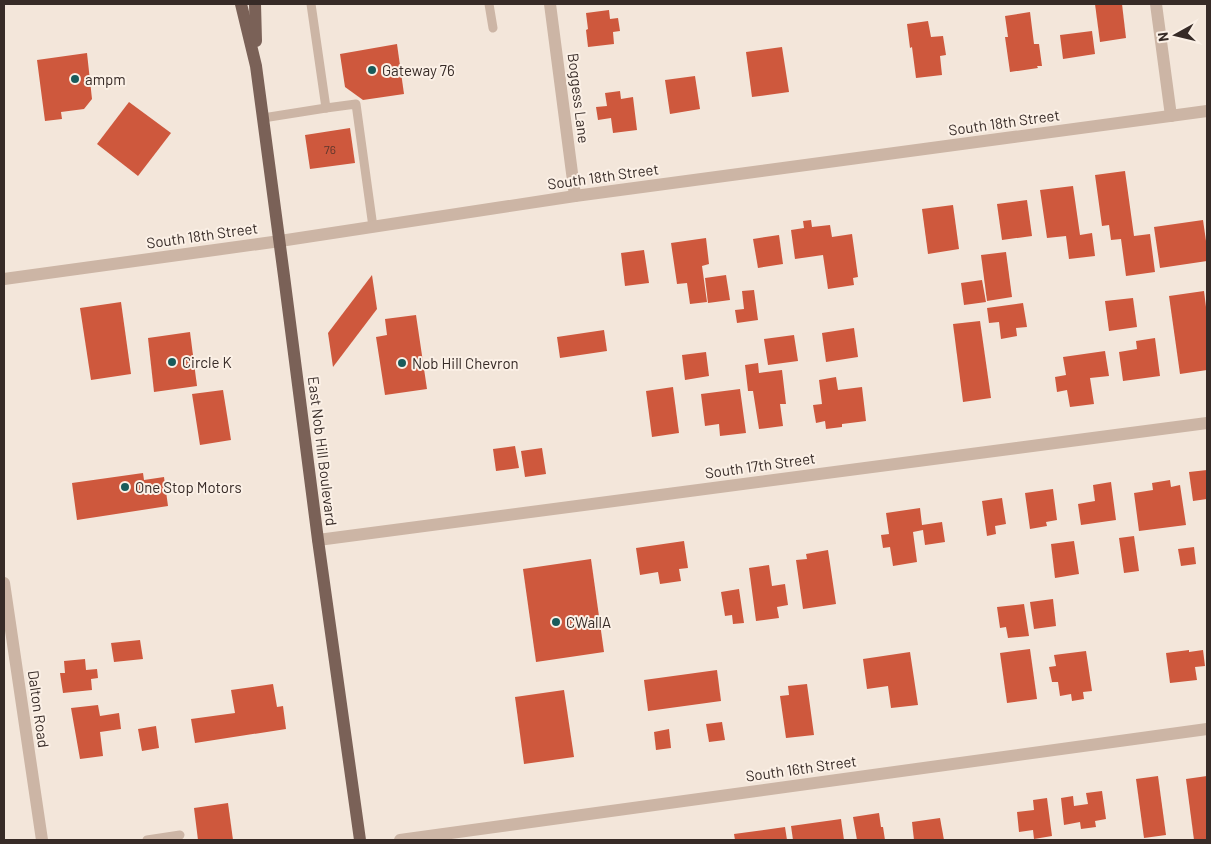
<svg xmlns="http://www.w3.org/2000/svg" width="1211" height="844" viewBox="0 0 1211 844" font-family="Barlow,sans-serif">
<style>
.building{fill:#ce583d}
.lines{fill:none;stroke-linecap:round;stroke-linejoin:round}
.service{stroke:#ccb5a5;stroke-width:9}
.minor{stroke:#ccb5a5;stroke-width:12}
.tertiary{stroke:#ccb5a5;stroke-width:12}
.primary{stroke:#7a6157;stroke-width:12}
.poi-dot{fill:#195b5b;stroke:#fbf0e6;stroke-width:2}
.labels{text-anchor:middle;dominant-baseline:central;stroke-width:4;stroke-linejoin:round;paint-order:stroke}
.number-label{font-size:12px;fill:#5d362c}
.poi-label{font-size:15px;fill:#372b27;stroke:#fbf0e6;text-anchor:start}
.street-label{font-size:15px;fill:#372b27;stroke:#fbf0e6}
</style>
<rect width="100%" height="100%" fill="#f3e6da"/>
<g class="building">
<path d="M1095,4h27l4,34 -26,4z"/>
<path d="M609,10l1,9 8,-1 2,13 -7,1 1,12 -26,3 -2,-17 2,-1 -2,-16z"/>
<path d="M1030,12l4,32h5l3,22h-5l1,2 -28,4 -5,-35h3l-3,-21z"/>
<path d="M928,21l3,16 12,-1 3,19 -6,1 2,19 -26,3 -4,-31 -2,1 -3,-24z"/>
<path d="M1092,31l3,23 -32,5 -3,-24z"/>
<path d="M397,44l7,50 -41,6 -18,-13 -5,-33z"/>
<path d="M782,47l7,45 -37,5 -6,-45z"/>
<path d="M87,53l5,46 -8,10 -23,3 1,7 -17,2 -8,-61z"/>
<path d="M695,76l5,33 -30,5 -5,-34z"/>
<path d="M620,91l1,8 12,-2 4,33 -24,3 -2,-15 -13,2 -2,-13 11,-1 -2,-13z"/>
<path d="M129,102l42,31 -33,43 -41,-32z"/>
<path d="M350,128l5,35 -45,6 -5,-34z"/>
<path d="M1125,171l9,65 16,-2 5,38 -29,4 -5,-37 -10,1 -2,-15 -7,1 -7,-51z"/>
<path d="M1073,186l7,49 12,-2 3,23 -26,3 -3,-23 -19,2 -7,-48z"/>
<path d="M1027,200l5,36 -30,4 -5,-36z"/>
<path d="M953,205l6,44 -31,5 -6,-45z"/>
<path d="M811,220l1,7 18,-2 2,12 20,-3 6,43 -5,1 1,7 -26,4 -5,-34 -28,4 -4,-29 13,-2 -1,-7z"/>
<path d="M1203,220l4,28v13l-47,7 -6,-41z"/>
<path d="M779,235l4,29 -25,4 -5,-29z"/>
<path d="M706,238l3,26 -7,2 5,36 -17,2 -3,-21 -10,1 -6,-41z"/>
<path d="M644,250l5,33 -24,3 -4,-33z"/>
<path d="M1006,252l6,45 -25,4 -6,-46z"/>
<path d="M372,275l5,34 -44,58 -5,-34z"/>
<path d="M726,275l4,25 -22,3 -3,-25z"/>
<path d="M982,280l4,22 -22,3 -3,-22z"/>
<path d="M754,290l4,30 -21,3 -2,-13 9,-1 -2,-18z"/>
<path d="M1204,291l3,24v55l-27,4 -11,-78z"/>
<path d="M1133,298l4,29 -28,4 -4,-30z"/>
<path d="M121,302l10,72 -40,6 -11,-72z"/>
<path d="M1023,303l4,24 -11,1 1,8 -16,3 -2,-17 -10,1 -2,-15z"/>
<path d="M416,315l11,74 -42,6 -9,-58 11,-2 -2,-16z"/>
<path d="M980,321l11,77 -28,4 -10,-78z"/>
<path d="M854,328l4,29 -32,5 -4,-29z"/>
<path d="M604,330l3,21 -47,7 -3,-21z"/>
<path d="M190,332l7,54 -43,6 -6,-54z"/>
<path d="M794,335l4,26 -30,4 -4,-26z"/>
<path d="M1155,338l5,38 -37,5 -4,-29 18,-3 -1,-8z"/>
<path d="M1105,351l4,25 -19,2 4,26 -24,3 -3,-17 -10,2 -2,-15 11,-2 -3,-18z"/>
<path d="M706,352l3,24 -24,4 -3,-25z"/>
<path d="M758,363l1,10 23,-3 4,34h-6l3,22 -24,3 -6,-38h-5l-3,-26z"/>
<path d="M836,377l2,13 24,-3 4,34 -24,3v3l-16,2 -1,-8 -9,2 -3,-18 9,-1 -3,-24z"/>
<path d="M673,387l6,46 -27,4 -6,-46z"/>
<path d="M740,389l6,44 -26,3 -1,-12 -14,2 -4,-32z"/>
<path d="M223,390l8,50 -31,5 -8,-51z"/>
<path d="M515,446l4,22 -23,3 -3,-22z"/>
<path d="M542,448l4,26 -21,3 -4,-26z"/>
<path d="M1207,470v29l-14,2 -4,-29z"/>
<path d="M143,473l1,7 20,-3 4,29 -91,14 -5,-37z"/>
<path d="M1170,480l1,7 9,-2 6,40 -47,6 -5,-38 19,-3 -1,-7z"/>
<path d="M1111,482l5,38 -35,5 -3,-21 17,-3 -2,-16z"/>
<path d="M1053,489l4,31 -11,2 1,4 -17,3 -5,-36z"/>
<path d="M1002,498l4,26 -11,2 1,8 -9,2 -5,-35z"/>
<path d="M920,508l2,17 20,-3 3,20 -20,3 -2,-15 -10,2 4,30 -24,4 -3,-19 -7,1 -2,-13 8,-1 -3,-21z"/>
<path d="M1134,536l5,35 -15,2 -5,-35z"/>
<path d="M684,541l4,27 -9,1 2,12 -21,3 -2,-12 -18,3 -4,-27z"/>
<path d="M1074,541l5,33 -24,4 -4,-34z"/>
<path d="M1194,547l2,17 -15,2 -3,-17z"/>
<path d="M828,550l8,54 -33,5 -7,-49 11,-1 -1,-5z"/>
<path d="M591,559l13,93 -68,10 -13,-93z"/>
<path d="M769,565l3,21 13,-2 3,21 -11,2 2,11 -23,3 -7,-53z"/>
<path d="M739,589l5,34 -11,1 -1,-9 -7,1 -4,-24z"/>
<path d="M1053,599l3,27 -22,3 -4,-27z"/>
<path d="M1024,604l5,32 -21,2 -2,-11 -6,1 -3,-21z"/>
<path d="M140,640l3,19 -29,3 -3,-19z"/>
<path d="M1030,649l7,50 -30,4 -7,-50z"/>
<path d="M1189,650v2l14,-2 2,16 -10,1 2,13 -27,3 -4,-30z"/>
<path d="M1086,651l6,40 -9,1 1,7 -12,2 -1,-7 -11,2 -2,-14h-6l-3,-15 7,-1 -2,-11z"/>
<path d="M910,652l8,53 -27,3 -3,-22 -21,3 -4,-30z"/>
<path d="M85,659l1,11 11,-1 1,9 -7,1 1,11 -29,3 -3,-20h5l-1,-12z"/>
<path d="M717,670l4,31 -73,10 -4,-31z"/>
<path d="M273,684l4,23 6,-1 3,23 -91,14 -4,-24 44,-6 -4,-23z"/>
<path d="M807,684l7,51 -28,3 -6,-42 9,-1 -1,-9z"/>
<path d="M564,690l10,67 -50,7 -9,-67z"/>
<path d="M98,705l2,11 19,-3 2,16 -21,3 3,24 -23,3 -9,-51z"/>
<path d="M722,722l3,18 -16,2 -3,-18z"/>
<path d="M156,726l3,22 -17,3 -4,-22z"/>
<path d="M669,729l2,19 -15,2 -2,-18z"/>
<path d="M1158,776l8,59 -22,3 -8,-59z"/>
<path d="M1207,776v64h-13l-8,-61z"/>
<path d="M1102,791l4,28 -11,2 1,6 -15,2 -1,-7 -16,3 -3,-27 12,-2 1,10 14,-2 -2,-11z"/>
<path d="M1047,798l5,38 -18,3 -1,-9 -14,2 -2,-20 17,-2 -1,-10z"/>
<path d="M228,803l5,37h-35l-4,-32z"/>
<path d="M879,813l2,14h2l2,13h-28l-4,-23z"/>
<path d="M940,818l4,22h-30l-2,-18z"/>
<path d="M841,819l3,21h-51l-2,-14z"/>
<path d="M785,827l2,13h-52l-1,-6z"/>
</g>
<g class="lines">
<g class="service">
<path d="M489,4l4,24"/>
<path d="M326,108l30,-4 17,123"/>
<path d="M263,118l63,-10 -15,-104"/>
<path d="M147,840l33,-5"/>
</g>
<g class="minor">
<path d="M550,4l25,192"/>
<path d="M1156,4l15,112"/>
<path d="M318,540l889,-117"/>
<path d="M4,583l38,257"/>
<path d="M400,840l807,-111"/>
</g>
<path class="tertiary" d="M4,279l276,-38 295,-45 632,-85"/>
<g class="primary">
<path d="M241,4l15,62 28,210 34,264 42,300"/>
<path d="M255,4l1,37"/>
</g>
</g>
<g class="poi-dot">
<circle cx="372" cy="70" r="5"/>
<circle cx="75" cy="79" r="5"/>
<circle cx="172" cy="362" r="5"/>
<circle cx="402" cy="363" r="5"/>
<circle cx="125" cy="487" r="5"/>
<circle cx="556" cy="622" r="5"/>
</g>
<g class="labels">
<g class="number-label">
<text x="330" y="149">76</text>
</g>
<g class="poi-label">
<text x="382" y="70">Gateway 76</text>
<text x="85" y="79">ampm</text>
<text x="182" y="362">Circle K</text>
<text x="412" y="363">Nob Hill Chevron</text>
<text x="135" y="487">One Stop Motors</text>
<text x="566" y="622">CWallA</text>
</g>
<g class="street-label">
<text transform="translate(579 98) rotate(83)">Boggess Lane</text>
<text transform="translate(1004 122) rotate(-8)">South 18th Street</text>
<text transform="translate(603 176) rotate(-8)">South 18th Street</text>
<text transform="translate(202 235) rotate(-8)">South 18th Street</text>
<text transform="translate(323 451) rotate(83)">East Nob Hill Boulevard</text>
<text transform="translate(760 465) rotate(-8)">South 17th Street</text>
<text transform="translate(39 709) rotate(82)">Dalton Road</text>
<text transform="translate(801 768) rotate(-8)">South 16th Street</text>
</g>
</g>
<rect width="1211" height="844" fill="none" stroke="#372b27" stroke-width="10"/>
<g transform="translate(1176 35) rotate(262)" stroke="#fbf0e6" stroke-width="4" paint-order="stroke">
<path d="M0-4L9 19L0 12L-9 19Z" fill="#372b27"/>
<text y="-8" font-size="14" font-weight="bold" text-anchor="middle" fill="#372b27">N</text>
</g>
</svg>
